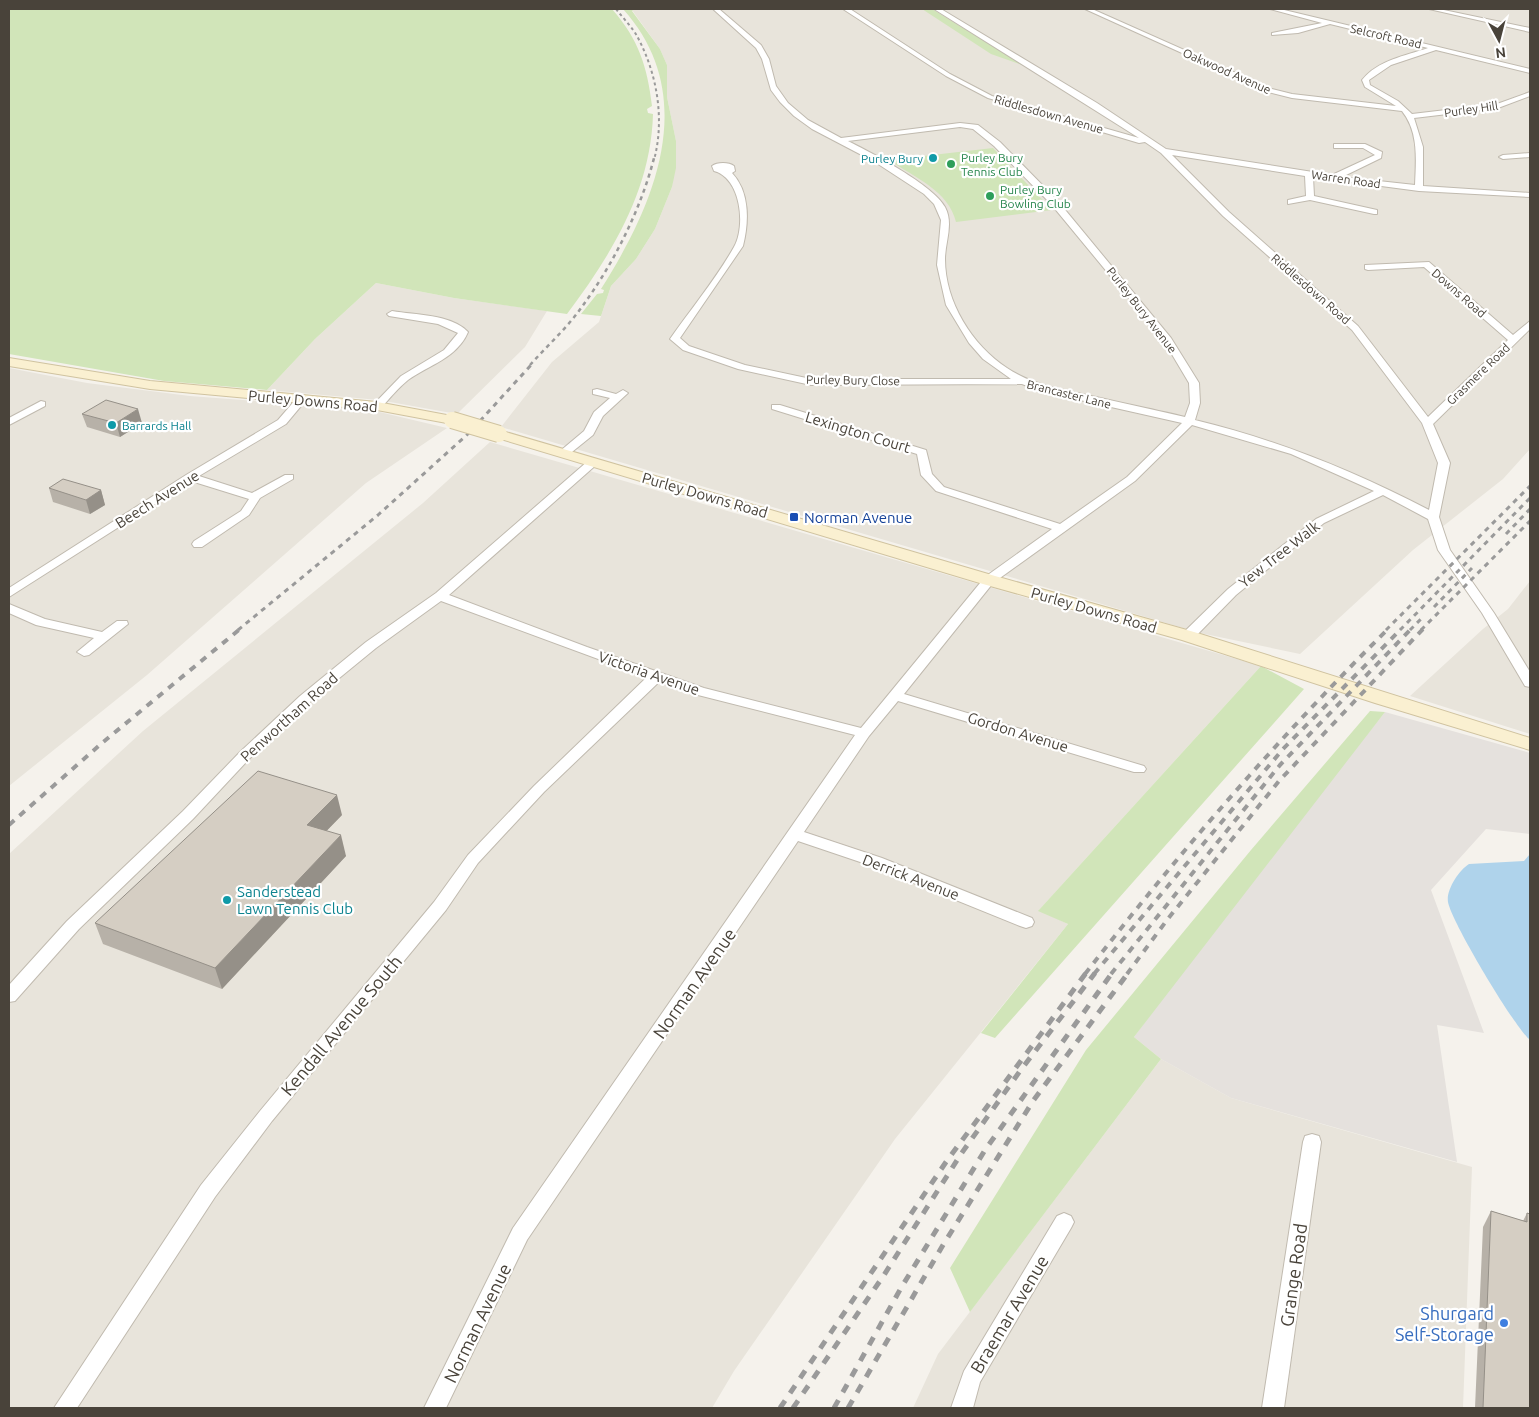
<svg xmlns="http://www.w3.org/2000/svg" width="1539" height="1417" viewBox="0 0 1539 1417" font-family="Ubuntu,sans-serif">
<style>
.residential{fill:#e8e4db}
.industrial{fill:#e5e1dd}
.green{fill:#d1e5b9}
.water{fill:#afd3eb}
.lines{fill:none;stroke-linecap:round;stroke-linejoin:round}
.street-casing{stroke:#c0baaf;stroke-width:2}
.secondary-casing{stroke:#d0c3a0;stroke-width:2}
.street{fill:#fff;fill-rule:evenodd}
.secondary{fill:#faf0d1;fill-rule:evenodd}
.rail-far4{stroke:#9a9a9a;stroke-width:2;stroke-dasharray:3 3;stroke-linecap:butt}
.rail-far3{stroke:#9a9a9a;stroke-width:2.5;stroke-dasharray:4 4;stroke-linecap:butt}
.rail-far2{stroke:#9a9a9a;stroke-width:3;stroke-dasharray:5 5;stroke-linecap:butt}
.rail-far1{stroke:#9a9a9a;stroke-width:4;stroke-dasharray:7 7;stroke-linecap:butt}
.rail{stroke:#9a9a9a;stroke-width:5;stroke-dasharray:9 9;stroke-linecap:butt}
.secondary-bridge-casing{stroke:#d0c3a0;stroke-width:18;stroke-linecap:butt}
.secondary-bridge{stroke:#faf0d1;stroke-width:16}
.wall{fill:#b7b1a8}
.shaded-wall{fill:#959088}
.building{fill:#d5cec3;stroke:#959088}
.culture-dot{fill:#0f9aa8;stroke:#fff;stroke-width:2}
.leisure-dot{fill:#2e9e5b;stroke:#fff;stroke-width:2}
.transit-dot{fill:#1a4fb4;stroke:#fff;stroke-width:2}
.shop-dot{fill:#3f7fe0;stroke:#fff;stroke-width:2}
.labels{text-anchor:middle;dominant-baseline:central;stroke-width:4.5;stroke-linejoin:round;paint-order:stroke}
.far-street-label{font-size:12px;fill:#49433a;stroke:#fff}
.far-leisure-label{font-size:12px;fill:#27864d;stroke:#fff;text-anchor:start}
.far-culture-label{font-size:12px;fill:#0d838f;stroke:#fff;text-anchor:end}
.street-label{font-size:15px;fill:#49433a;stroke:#fff}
.transit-label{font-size:15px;fill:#164399;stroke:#fff;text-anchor:start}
.culture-label{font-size:15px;fill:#0d838f;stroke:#fff;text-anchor:start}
.near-street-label{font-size:18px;fill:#49433a;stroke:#fff}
.near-shop-label{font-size:18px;fill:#366cbe;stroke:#fff;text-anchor:end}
</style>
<rect width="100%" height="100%" fill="#f5f2ec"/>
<g class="residential">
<path d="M634,9h896v440l-27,30 -90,71 -113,104 -100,-21 -699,-206 51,-65 47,-40 12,-36 25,-27 19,-30 17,-42 4,-46 -9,-44v-32l-7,-16 -28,-39z"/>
<path d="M376,283l78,15 93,13 -22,36 -68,67 -78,-14 -112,-10 48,-51z"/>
<path d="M9,368l78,15 103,13 181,14 76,18 -81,55 -219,192 -138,111z"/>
<path d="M490,442l771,224 -222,244 29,14 -173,215 -161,232 -22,37h-703v-554l134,-123 280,-228z"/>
<path d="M1530,581v153l-120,-38 73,-67 25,-20z"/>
<path d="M1161,1059l70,39 241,69 -9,241h-550l25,-54z"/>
</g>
<path class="industrial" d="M1385,712l145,41v81l-44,-5 -55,61 53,143 -47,-8 20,137 -226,-64 -70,-39 -27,-22 109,-149z"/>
<g class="green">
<path d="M9,9h603c27,31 35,57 40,97l-5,3 1,4 5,1c-2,76 -41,140 -86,200l-113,-16 -78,-15 -61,56 -48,51 -103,-9 -155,-27z"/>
<path d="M623,9h11l-2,2 28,38 7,16v32l9,44v27l-4,19 -17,42 -19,30 -25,27 -10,30 -20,-2 16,-20 6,-1 1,-3 -3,-1c54,-85 100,-193 22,-280z"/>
<path d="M922,9h10l93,57 -34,-12z"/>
<path d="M993,148l59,62 -96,12c-7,-31 -42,-45 -67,-62z"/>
<path d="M1261,666l43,23 -309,349 -14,-5 87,-109 -30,-13z"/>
<path d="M1370,711l15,1 -251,325 27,22 -191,253 -20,-44 136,-218 165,-200z"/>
</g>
<path class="water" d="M1530,854v186c-15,-12 -79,-119 -82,-138 -2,-12 11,-32 21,-38l55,-3z"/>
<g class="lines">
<g class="street-casing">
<g id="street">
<path d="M713,9h6l42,36 8,14 7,27 12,17 20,17 33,18 119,-15 18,2 22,17 57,58 114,138 28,45 1,20 -5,17c83,20 159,51 234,90l9,-47 -16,-40 -70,-93 -129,-114 -62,-63 -16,-11 -6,1 -151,-45 -42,-22 -103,-67h7l100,65 42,22 147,42 -205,-129h7l156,94 69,46 166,26 43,-20 -12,-7h-29v-4h31l17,8 -1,6 -39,19 73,8c1,-25 4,-53 -13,-74l-110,-13 -24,-6 -183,-83h7l180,80 20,5 104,12 -31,-19 -3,-7c16,-20 43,-24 66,-32l-98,-24 -32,9 -26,2v-2l50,-10 -52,-14h10l250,60v4l-94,-23 -45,15 -22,15 1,5 28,16 14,13 85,-10 33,-12v4l-32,12 -84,10 9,29v39l107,7v4l-111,-6 -106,-14 1,19 63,14v4h-3l-64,-14 -22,4v-4l18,-4 -1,-20 -133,-21 57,57 129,114 70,91 80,-77 -84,-73 -56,3 -3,-1v-4l64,-3 84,73 17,-14v8l-97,95 17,39 -11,54 11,33 44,63 36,59v15l-5,-1 -43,-73 -44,-63 -10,-31 -45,-24 -59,28 -88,72 -43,44h-10l-1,-3 1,-3 45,-44 88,-70 58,-28 -83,-37 -99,-29 -57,56 -142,102 -89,111 240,72 2,3 -2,3h-10l-236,-71 -29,35 -65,96 78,26 150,60 2,4 -2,4 -6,2 -6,-2 -148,-60 -74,-25 -271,399 -81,168h-22l89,-180 342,-493 -161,-41 -35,-12 -115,110 -66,71 -32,47 -174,211 -57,76 -138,211h-23l147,-223 59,-74 174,-209 34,-47 66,-69 113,-109 -206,-76 -65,47 -66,54 -60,56 -57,61 -114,110 -64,72 -6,1v-17l58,-64 116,-110 57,-59 60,-56 66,-54 70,-49 152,-132 4,-1 6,3 -2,2 -147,130 138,52 117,41 157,40 124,-151 67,-48 -116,-38 -15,-16 -4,-21 -145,-45v-4h8l146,45 6,24 12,13 116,37 67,-47 55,-54 -142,-32 -18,-7 -211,1 -73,-16 -55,-19 -13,-11c21,-30 46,-60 64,-92 12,-21 7,-69 -20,-76l-2,-5c5,-4 17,-4 22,0l1,5 -3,2c18,19 17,49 11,73l-63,92 9,8 56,19 66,14h200l-28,-20 -14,-16 -23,-38 -9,-40 4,-45 -7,-16 -10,-10 -49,-32 -63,-33 -18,-13 -14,-14 -9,-12 -9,-31 -6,-11zM960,127l13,2 21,17 57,58 113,137 25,42 1,20 -5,14c-29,-7 -59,-13 -89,-20 -31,-7 -62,-11 -89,-29 -35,-23 -62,-66 -62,-109 0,-17 9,-35 0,-52 -12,-22 -73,-54 -97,-66z"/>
<path d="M1429,9h10l91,19v4z"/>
<path d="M1530,153v4l-27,2 -4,-2 4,-2z"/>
<path d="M392,311c23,4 59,3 76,21 -11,26 -39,33 -60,48 -10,8 -19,19 -27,28l-4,1 -5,-3 29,-30 43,-26 14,-17 -20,-9 -49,-8 -2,-2z"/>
<path d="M597,389l19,5 7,-4 5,3 -25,23 -10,19 -26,21h-8v-4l25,-21 10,-19 16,-14 -17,-4v-4z"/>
<path d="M301,397l5,3 -20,24 -87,52 53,17 33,-18h8v4l-33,19 -11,17 -47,32h-8l-2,-3 2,-3 47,-30 8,-12 -58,-18 -182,116v-9l177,-113 92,-55 19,-22z"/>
<path d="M41,401l4,1v4l-36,19v-7z"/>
<path d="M9,604l36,15 57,13 15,-11h10l1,3 -39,31 -5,1 -7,-4 17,-14 -58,-13 -27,-12z"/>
<path d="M1312,1134l7,2 2,6 -37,266h-22l41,-266 2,-6z"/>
<path d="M1064,1213l7,3 3,6 -3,6 -91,154 -7,26h-22l13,-37 93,-155z"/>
</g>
</g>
<g class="secondary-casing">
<g id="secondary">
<path d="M9,358l141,23 227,21 75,14 7,4 -7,4 -75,-14 -227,-21 -141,-23z"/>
<path d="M499,430l496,146 199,56 336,106v12l-155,-47 -193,-63 -199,-56 -489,-147 -2,-3 2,-3z"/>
</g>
</g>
<use href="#street" class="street"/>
<use href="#secondary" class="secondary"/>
<path class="rail-far4" d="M616,9c7,9 16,18 21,27 20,37 28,83 17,124"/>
<path class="rail-far3" d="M530,365c17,-19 37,-37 51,-57 32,-43 60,-99 73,-150"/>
<g class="rail-far2">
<path d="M1506,534l24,-25"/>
<path d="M1434,607l38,-39"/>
<path d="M238,630l140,-115 91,-82 63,-69"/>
<path d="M1386,630l144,-144"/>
<path d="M1400,630l130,-132"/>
<path d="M1410,630l11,-11"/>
<path d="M1421,630l109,-109"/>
</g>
<g class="rail-far1">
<path d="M9,825l93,-82 138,-114"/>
<path d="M1085,974c94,-121 194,-237 303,-345"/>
<path d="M1094,974l189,-225 118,-120"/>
<path d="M1111,974l169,-209 131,-136"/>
<path d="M1127,974l40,-54 112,-139 144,-152"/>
</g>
<g class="rail">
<path d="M780,1408l166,-246 140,-189"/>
<path d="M793,1408l91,-133 77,-121 59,-83 75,-98"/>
<path d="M834,1408l67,-120 84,-138 127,-177"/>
<path d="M848,1408l95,-163 90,-144 95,-128"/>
</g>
<g class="secondary-bridge-casing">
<path id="secondary-bridge" d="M452,420l47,14"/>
</g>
<use href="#secondary-bridge" class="secondary-bridge"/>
</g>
<g class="wall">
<path d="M82,414l60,9 -22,14 -33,-10z"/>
<path d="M49,488l52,2 4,15 -15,9 -37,-12z"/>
<path d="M342,815l-16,16 20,25 -124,133 -119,-45 -8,-21z"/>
<path d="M1491,1211l32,10 4,-8 3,195h-55l8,-181z"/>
</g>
<g class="shaded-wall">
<path d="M138,409l4,14 -22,14 -4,-14z"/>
<path d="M101,490l4,15 -15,9 -4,-14z"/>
<path d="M337,795l5,20 -30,31 -5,-21z"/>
<path d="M341,835l5,21 -124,133 -7,-21z"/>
</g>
<g class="building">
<path d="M106,400l32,9 -22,14 -34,-9z"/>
<path d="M63,479l38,11 -15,10 -37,-12z"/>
<path d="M258,771l79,24 -30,30 34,10 -126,133 -120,-45z"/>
<path d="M1491,1211l36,11v-9l3,1v194h-47z"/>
</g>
<g class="culture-dot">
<circle cx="933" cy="158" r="5"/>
<circle cx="112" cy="425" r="5"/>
<circle cx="227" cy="900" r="5"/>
</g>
<g class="leisure-dot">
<circle cx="951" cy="164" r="5"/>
<circle cx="990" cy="196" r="5"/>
</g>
<rect class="transit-dot" x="789" y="512" width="10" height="10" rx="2.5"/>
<circle class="shop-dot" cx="1504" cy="1323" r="5"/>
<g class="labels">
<g class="far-street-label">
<text transform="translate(1386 36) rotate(13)">Selcroft Road</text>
<text transform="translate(1227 71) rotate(24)">Oakwood Avenue</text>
<text transform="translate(1471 109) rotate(-8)">Purley Hill</text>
<text transform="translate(1049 114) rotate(16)">Riddlesdown Avenue</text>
<text transform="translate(1346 179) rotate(8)">Warren Road</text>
<text transform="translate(1311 289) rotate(41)">Riddlesdown Road</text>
<text transform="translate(1459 293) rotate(41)">Downs Road</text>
<text transform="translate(1142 310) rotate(52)">Purley Bury Avenue</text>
<text transform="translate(1478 374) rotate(-44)">Grasmere Road</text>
<text transform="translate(853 380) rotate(1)">Purley Bury Close</text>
<text transform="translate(1069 394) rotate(14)">Brancaster Lane</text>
</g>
<g class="far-leisure-label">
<text x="961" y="157">Purley Bury<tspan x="961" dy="14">Tennis Club</tspan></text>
<text x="1000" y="189">Purley Bury<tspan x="1000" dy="14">Bowling Club</tspan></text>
</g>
<g class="far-culture-label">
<text x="923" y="158">Purley Bury</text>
<text x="122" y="425" text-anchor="start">Barrards Hall</text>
</g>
<g class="street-label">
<text transform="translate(313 401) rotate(5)">Purley Downs Road</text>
<text transform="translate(858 432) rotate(17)">Lexington Court</text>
<text transform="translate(705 495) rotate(16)">Purley Downs Road</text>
<text transform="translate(157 499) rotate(-32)">Beech Avenue</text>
<text transform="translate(1279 554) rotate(-38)">Yew Tree Walk</text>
<text transform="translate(1094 610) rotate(16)">Purley Downs Road</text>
<text transform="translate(649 673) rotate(19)">Victoria Avenue</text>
<text transform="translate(289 717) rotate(-42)">Penwortham Road</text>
<text transform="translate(1018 732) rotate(17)">Gordon Avenue</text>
<text transform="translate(911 877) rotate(21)">Derrick Avenue</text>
</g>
<g class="transit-label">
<text x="804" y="517">Norman Avenue</text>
</g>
<g class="culture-label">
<text x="237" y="891">Sanderstead<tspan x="237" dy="17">Lawn Tennis Club</tspan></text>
</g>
<g class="near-street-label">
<text transform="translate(694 983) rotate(-55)">Norman Avenue</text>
<text transform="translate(341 1025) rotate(-50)">Kendall Avenue South</text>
<text transform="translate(1293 1275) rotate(-82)">Grange Road</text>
<text transform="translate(1009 1314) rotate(-59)">Braemar Avenue</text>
<text transform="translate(477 1323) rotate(-64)">Norman Avenue</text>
</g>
<g class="near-shop-label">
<text x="1494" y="1313">Shurgard<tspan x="1494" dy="21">Self-Storage</tspan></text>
</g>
</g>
<rect width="1539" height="1417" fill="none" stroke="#49433a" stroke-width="20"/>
<g transform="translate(1499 40) rotate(173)" stroke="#ffffff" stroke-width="4" paint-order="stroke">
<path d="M0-4L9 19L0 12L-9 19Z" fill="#49433a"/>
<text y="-8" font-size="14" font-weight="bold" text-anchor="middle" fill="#49433a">N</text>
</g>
</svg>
